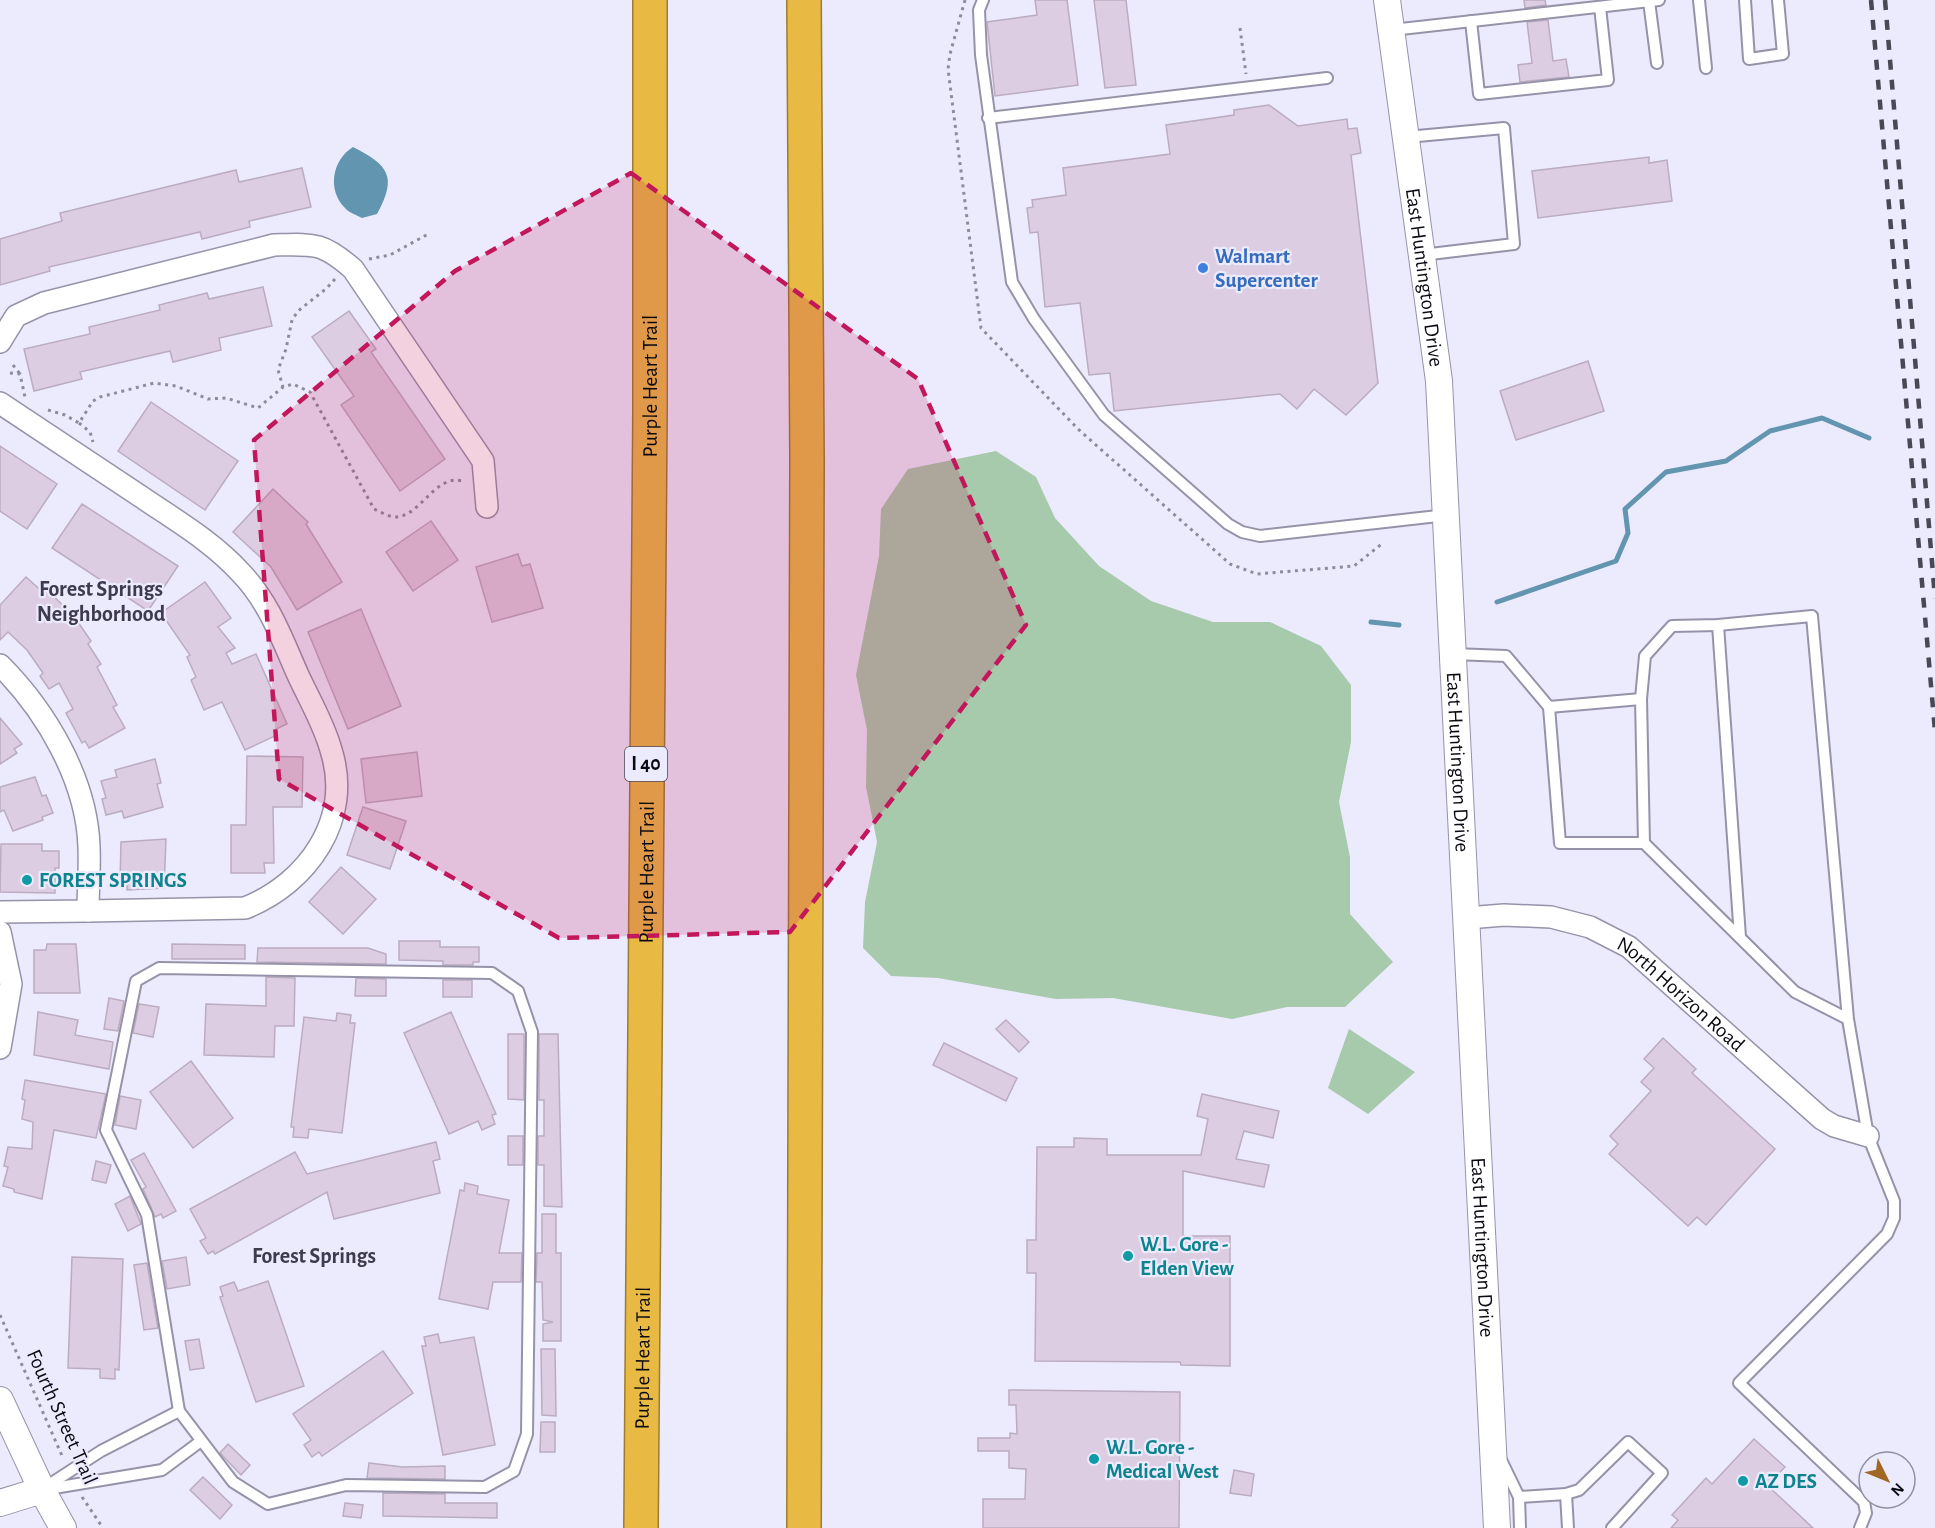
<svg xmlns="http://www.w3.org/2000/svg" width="1935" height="1528" viewBox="0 0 1935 1528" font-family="'Alegreya Sans',sans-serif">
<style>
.green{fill:#a7caac}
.water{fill:#6295b0}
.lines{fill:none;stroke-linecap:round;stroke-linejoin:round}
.stream{stroke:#6295b0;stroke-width:5}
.building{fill:#dccde2;stroke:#bbacc0;stroke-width:1.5}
.service-casing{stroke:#9693a9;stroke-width:14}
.minor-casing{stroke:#9693a9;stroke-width:24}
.tertiary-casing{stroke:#9693a9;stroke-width:28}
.motorway-casing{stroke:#9b7c32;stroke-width:36}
.path{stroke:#8e8c9b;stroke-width:3;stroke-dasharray:3 4.5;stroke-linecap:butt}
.service{stroke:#fff;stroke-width:10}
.minor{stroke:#fff;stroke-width:21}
.tertiary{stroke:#fff;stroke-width:26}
.motorway{stroke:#e8ba44;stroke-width:33}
.rail{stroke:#4a4854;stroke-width:4.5;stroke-dasharray:10 10;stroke-linecap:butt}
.marked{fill:#c2185b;fill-opacity:0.2;stroke:#c2185b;stroke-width:4.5;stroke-dasharray:12 8;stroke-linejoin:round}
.shop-dot{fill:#3f7fe0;stroke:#eceafd;stroke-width:2}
.culture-dot{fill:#0f9aa8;stroke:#eceafd;stroke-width:2}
.labels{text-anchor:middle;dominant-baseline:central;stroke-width:4.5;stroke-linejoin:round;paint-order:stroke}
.shield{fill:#eceafd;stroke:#4e4d58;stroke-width:1.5}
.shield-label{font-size:20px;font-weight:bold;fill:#0b0a12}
.shop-label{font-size:21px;font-weight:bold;fill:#366cbe;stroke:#eceafd;text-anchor:start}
.street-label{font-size:21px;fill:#0b0a12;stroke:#eceafd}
.culture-label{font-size:21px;font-weight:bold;fill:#0d838f;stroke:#eceafd;text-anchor:start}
.neighbourhood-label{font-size:22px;font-weight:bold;fill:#3e3b4e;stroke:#eceafd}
</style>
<rect width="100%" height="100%" fill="#eceafd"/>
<g class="green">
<path d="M996,451l40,26 19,41 44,48 52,35 62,21h57l51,24 30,39v57l-12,60 11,55v57l43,48 -48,45h-58l-55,12 -119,-21 -57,1 -118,-21 -47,-2 -28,-28 2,-46 12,-60 -11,-55 1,-57 -11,-55 23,-119 2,-47 27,-40z"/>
<path d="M1349,1029l66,43 -47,42 -40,-26z"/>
</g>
<path class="water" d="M353,147c35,18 45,29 24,67l-15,4c-5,-3 -13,-5 -17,-10 -18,-18 -13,-48 8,-61z"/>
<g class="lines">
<g class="stream">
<path d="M1497,602l119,-41 12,-28 -3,-24 41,-37 60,-11 44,-30 52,-13 47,20"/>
<path d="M1371,622l28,3"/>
</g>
</g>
<g class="building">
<path d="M1035,0h32l11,85 -83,11 -8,-74 50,-7z"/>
<path d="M1094,0h32l10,85 -31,3z"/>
<path d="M1524,0h21l1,5 -21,3z"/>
<path d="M1548,20l5,41 13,-2 3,18 -49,5 -2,-17 14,-2 -5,-41z"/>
<path d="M1269,105l29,21 49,-7 1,10 9,-1 4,25 -10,2 27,228 -32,32 -32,-26 -17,20 -17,-15 -166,17 -4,-38 -21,2 -9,-72 -35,4 -7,-75 -8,1 -3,-25 6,-1 -1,-7 34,-5 -3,-27 107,-14 -4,-29 68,-10v-5z"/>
<path d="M1649,157v6l18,-3 5,41 -134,17 -6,-47z"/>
<path d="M302,168l9,39 -62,14 1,6 -48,12 -2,-7 -151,35 1,4 -50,14v-46l62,-18 -2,-8 176,-43 3,12z"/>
<path d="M263,287l9,39 -53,12 2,12 -48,12 -3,-11 -90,21 2,7 -48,12 -10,-42 66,-15 -1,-7 71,-17 -1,-5 48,-12 2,6z"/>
<path d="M349,311l27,38 -5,3 74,107 -45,32 -59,-86 13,-9 -42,-59z"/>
<path d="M1588,361l16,50 -88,29 -16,-49z"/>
<path d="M151,402l87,59 -33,49 -87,-59z"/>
<path d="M0,446l57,38 -30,45 -27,-18z"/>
<path d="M273,489l35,33 -2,2 36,58 -45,28 -26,-43 -38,-35z"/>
<path d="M82,504l96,62 -30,45 -96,-63z"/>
<path d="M431,521l27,39 -45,31 -27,-39z"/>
<path d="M518,554l4,12 8,-2 13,44 -51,14 -16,-55z"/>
<path d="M26,577l18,16 3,-3 26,25 18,26 -3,3 13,20 -4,3 20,38 -4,2 12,21 -36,20 -4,-7 -3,2 -16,-30 7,-4 -14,-26 -10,6 -9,-13 3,-3 -16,-23 -19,-18 -8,8v-35z"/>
<path d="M205,582l26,36 -13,9 17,21 -9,5 6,11 24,-10 31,70 -13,6 3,5 -32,15 -23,-48 -18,8 -13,-30 5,-3 -9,-20 3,-2 -29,-42z"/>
<path d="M361,609l40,97 -53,23 -40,-97z"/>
<path d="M0,718l22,26 -8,5 3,4 -17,11z"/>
<path d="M417,752l5,44 -56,7 -5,-44z"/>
<path d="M247,756l56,1 -1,50h-29l1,56h-10l1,10h-34v-48h15z"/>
<path d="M155,759l6,24 -4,1 6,23 -39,11 -2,-7 -16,4 -4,-16 4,-1 -5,-17 16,-4 -2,-7z"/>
<path d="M35,777l7,19 4,-1 7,18 -11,4 1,3 -30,11 -9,-21 -4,2v-25z"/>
<path d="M363,807l43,14 -16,48 -43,-14z"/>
<path d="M166,839l-2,49 -37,2v-7h-7l1,-41z"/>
<path d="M1,844h41v7h17v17h-4v25l-55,-1z"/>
<path d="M341,867l35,32 -33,35 -34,-32z"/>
<path d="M399,941h41v6h39v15h-6v3h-30v-4l-44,-1z"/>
<path d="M47,944h29l4,49h-46v-43h12z"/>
<path d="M172,944l73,1v14h-73z"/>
<path d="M258,948h110l18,6v10l-129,-2z"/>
<path d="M266,977l29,1 -1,48h-19l-1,31 -70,-2 2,-51 60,2z"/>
<path d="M356,978l30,1v17h-31z"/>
<rect x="443" y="980" width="29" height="17"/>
<path d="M109,998l15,3 -6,30 -14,-2z"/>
<path d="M139,1004l20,3 -6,30 -20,-4z"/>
<path d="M38,1012l40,8 -3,15 38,7 -4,27 -75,-14z"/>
<path d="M451,1012l45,102 -4,1 3,9 -13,6 -4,-9 -29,13 -45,-101z"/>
<path d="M337,1013l14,2 -1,8h5l-13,110 -33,-4 -1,9 -15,-1 1,-10h-3l13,-110 32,4z"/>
<path d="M1006,1020l23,22 -10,10 -23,-23z"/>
<path d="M508,1034h16v66l-16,-1z"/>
<path d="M539,1034h19l4,173 -18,-1v-41h-6v-29h6v-36h-5z"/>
<path d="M1663,1038l33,31 -4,4 83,76 -69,76 -9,-8 -9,9 -79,-72 9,-10 -8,-8 41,-45 -10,-9 13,-14 -10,-9z"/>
<path d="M944,1043l73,35 -11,23 -73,-36z"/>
<path d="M191,1061l42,57 -40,30 -43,-56z"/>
<path d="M25,1080l81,14 -10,44 -42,-8 -12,69 -28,-7v-3l-11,-3 5,-19 -4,-1 4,-19 24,2 1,-27 -11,-3 3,-19 -3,-1z"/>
<path d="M1202,1094l77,17 -6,27 -29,-7 -8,28 33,6 -5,22 -81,-16v65h47v130l-49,-1 -1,-3 -145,-1 1,-88h-9v-33h9l1,-93h37v-9l33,1v16h94l7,-36 -11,-3z"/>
<path d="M120,1096l21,4 -5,29 -21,-4z"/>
<rect x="508" y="1136" width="15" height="29"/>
<path d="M436,1142l4,17 -7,2 7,32 -106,26 -7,-27 -112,62 -2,-3 -5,3 -8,-13 6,-3 -16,-29 105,-57 12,22z"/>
<path d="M144,1153l32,58 -13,7 -2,-4 -6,3 -12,-28 3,-2 -15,-27z"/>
<path d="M96,1161l15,4 -5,18 -14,-3z"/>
<path d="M465,1183l13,3 -1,8 32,6 -10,53h23l-1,29h-28l-5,27 -49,-10 21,-109 4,1z"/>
<path d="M130,1196l11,28 -13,7 -13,-27z"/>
<path d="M542,1214h14v39h5v88h-18v-17l10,-2 -10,-2 -1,-38h-6l1,-29h5z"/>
<path d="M72,1257l51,2 -4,111 -4,-1v10l-15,-1v-9l-32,-1z"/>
<path d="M186,1257l4,28 -23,4 -5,-28z"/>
<path d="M147,1263l11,65 -14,2 -10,-65z"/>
<path d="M268,1281l36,105 -48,16 -36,-105 3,-1 -3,-9 14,-5 4,9z"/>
<path d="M438,1334l2,9 34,-6 21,108 -52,10 -21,-109h4l-2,-9z"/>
<path d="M199,1339l5,29 -14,2 -5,-29z"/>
<path d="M541,1349h14l1,67 -14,-1z"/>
<path d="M383,1351l30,42 -91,63 -3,-4 -7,5 -8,-12 7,-5 -18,-26z"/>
<path d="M1009,1390l171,2 -1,136h-196v-29h42l1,-30 -17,-1v-17h-31v-13h32v-5l7,1 -1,-29h-7z"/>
<path d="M541,1422h14v30h-15z"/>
<path d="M1754,1439l31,28 -18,18 46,43h-142l7,-8 -6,-5 34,-37 6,6z"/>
<path d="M228,1444l22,21 -9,10 -21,-22z"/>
<path d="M369,1463l34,4 42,-1v13l-78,-1z"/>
<path d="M1234,1470l20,4 -3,22 -21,-3z"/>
<path d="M203,1477l29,28 -12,14 -30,-29z"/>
<path d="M383,1493l62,1v9h52v15l-114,-2z"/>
<path d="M345,1503l18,2 -2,13 -18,-2z"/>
</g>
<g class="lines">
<g class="service-casing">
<g id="service">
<path d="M983,0l-4,10 2,45 31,227 22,37 70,96 124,109 14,8 18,4 187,-21"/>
<path d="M1699,0l7,68"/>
<path d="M1745,0l4,59 34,-5 -5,-54"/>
<path d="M1649,1l8,62"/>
<path d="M1471,21l8,73 129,-14 -8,-73"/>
<path d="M1392,30l267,-30"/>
<path d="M988,118l339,-40"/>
<path d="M1407,137l97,-9 10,116 -92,11"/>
<path d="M1718,625l22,312"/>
<path d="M1453,654l53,2 43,51 92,-8"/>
<path d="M1549,707l11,136h84"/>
<path d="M159,968l333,5 26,18 14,41 -5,402 -13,37 -29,16 -139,-2 -78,19 -35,-22 -54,-71 -32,-196 -41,-85 30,-149z"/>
<path d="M1848,1019l-53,-27 -151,-149 -3,-144 4,-43 27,-30 46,-1 94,-9 36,403 20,117 26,65v17l-7,16 -148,149 125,119 2,11 -6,15"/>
<path d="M1501,1460l18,37 1,31"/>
<path d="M44,1488l57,-37 78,-40"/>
<path d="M42,1490l120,-20 39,-29"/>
<path d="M1566,1494l2,34"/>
<path d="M1519,1497l47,-3 13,-4 49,-48 34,31 -50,55"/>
</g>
</g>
<g class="minor-casing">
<g id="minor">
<path d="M0,342l16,-26 28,-13 230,-58c40,-1 48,-3 79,24l130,192 4,46"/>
<path d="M0,403c47,31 93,62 140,93 35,24 72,45 101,77 28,29 41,66 57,102 11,24 26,49 33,75 22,69 -23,133 -86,158l-157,3"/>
<path d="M0,665c46,46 87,115 89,182 1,21 -1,43 -1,64l-88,1"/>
<path id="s1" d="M1467,918l37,-3 47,2 39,10 39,20 193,172 12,7 34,10"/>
<path d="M0,932l11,52 -11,64"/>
</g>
</g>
<g class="tertiary-casing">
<g id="tertiary">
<path id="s2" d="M1387,0l52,381 58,1147"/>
<path d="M0,1400l42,90 21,38"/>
<path d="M0,1503l42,-13"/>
</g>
</g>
<g class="motorway-casing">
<g id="motorway">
<path d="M804,0l3,459 -3,1069"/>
<path id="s3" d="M641,1528l9,-1114v-414"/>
</g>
</g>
<g class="path">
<path d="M965,0l-15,54 -2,15 33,259 97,101 152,135 27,10 97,-8 29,-23"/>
<path d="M1240,28l6,46"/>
<path d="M369,259l21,-4 40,-22"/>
<path d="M335,279l-8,9 -29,23 -6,9 -6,29 -8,21 5,17 10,-3 17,8 64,117c7,3 15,8 22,8 25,-1 39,-43 66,-36"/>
<path d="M13,365l7,9"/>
<path d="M10,373l10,1 5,23"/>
<path d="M48,410l17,5 14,8 14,-22 7,-4 54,-14 22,3 32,13 18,-1 32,10 25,-21"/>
<path d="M79,423l11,9 3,10"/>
<path d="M0,1315l63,143"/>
<path d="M82,1497l21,31"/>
</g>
<use href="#service" class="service"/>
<use href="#minor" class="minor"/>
<use href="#tertiary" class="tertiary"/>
<use href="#motorway" class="motorway"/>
<g class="rail">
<path d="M1871,0l64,731"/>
<path d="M1885,0l50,598"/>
</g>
</g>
<path class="marked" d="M631,173l287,206 108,246 -236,307 -231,6 -280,-159 -25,-339 201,-169z"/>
<circle class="shop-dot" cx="1203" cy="268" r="6"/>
<g class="culture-dot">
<circle cx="27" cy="880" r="6"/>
<circle cx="1128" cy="1256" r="6"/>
<circle cx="1094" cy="1459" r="6"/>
<circle cx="1743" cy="1481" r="6"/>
</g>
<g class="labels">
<rect class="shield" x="625" y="747" width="42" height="34" rx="4.5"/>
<g class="shield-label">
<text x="646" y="764">I 40</text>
</g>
<g class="shop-label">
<text x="1215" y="256">Walmart<tspan x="1215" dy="24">Supercenter</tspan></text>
</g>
<g class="street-label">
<text stroke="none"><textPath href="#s2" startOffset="280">East Huntington Drive</textPath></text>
<text stroke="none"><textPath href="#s3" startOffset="1142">Purple Heart Trail</textPath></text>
<text stroke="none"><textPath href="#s2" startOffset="766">East Huntington Drive</textPath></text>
<text stroke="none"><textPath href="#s3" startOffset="656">Purple Heart Trail</textPath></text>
<text stroke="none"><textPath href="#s1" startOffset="238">North Horizon Road</textPath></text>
<text stroke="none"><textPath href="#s2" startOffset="1252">East Huntington Drive</textPath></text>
<text stroke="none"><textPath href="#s3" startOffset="170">Purple Heart Trail</textPath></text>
<text transform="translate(62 1417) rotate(66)">Fourth Street Trail</text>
</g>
<g class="culture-label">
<text x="39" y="880">FOREST SPRINGS</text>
<text x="1140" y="1244">W.L. Gore -<tspan x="1140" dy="24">Elden View</tspan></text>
<text x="1106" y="1447">W.L. Gore -<tspan x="1106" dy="24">Medical West</tspan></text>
<text x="1755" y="1481">AZ DES</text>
</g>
<g class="neighbourhood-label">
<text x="101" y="589">Forest Springs<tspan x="101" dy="25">Neighborhood</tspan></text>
<text x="314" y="1256">Forest Springs</text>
</g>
</g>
<g transform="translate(1887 1480) rotate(133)"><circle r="28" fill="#eceafd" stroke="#92909f" stroke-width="1.5"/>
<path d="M0-4.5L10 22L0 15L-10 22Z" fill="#a06725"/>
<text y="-9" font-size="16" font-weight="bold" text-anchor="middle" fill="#0b0a12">N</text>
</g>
</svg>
